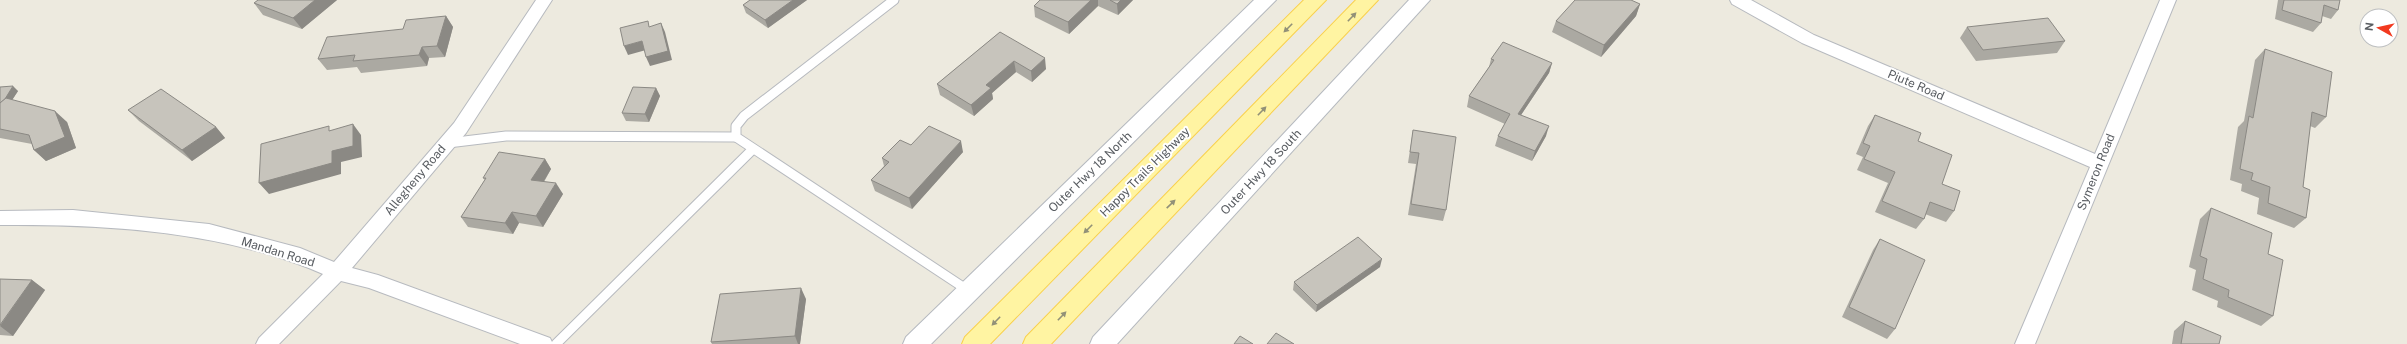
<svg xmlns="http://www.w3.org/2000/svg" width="2407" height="344" viewBox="0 0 2407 344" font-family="'Public Sans',sans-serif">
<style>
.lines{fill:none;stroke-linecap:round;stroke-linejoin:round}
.lane-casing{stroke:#b7babf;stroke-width:11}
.street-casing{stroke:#b7babf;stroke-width:2}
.secondary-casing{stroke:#b5b9bf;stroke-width:2}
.primary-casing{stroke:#f9d04c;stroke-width:2}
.lane{stroke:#fff;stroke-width:9}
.street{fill:#fff;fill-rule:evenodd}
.secondary{fill:#fff;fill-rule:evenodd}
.primary{fill:#fff4a2;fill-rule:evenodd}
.wall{fill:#aba9a2}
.shaded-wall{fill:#8b8984}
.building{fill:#c7c4bc;stroke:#8b8984}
.oneway{fill:#929178}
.labels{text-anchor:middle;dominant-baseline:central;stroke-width:4;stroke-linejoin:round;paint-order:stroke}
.street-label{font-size:12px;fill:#585c61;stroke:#fff}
</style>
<rect width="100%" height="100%" fill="#edeadf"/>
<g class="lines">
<g class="lane-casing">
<g id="lane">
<path d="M894,0l-150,116 -8,10v11l233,154"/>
<path d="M448,143l58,-7 230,1"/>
<path d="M556,344l197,-195"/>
</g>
</g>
<g class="street-casing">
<g id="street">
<path d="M536,0h16l-86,133 -114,135 26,7 172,63 3,6h-33l-151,-56 -28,-7 -62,63h-23l3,-6 64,-64c-99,-43 -217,-50 -323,-49v-14l73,-1 136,14 91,24 34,14 120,-139z"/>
<path d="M1730,0h21l63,35 281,119 65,-154h16l-141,344h-20l75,-177 -288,-124 -70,-39z"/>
</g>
</g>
<g class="secondary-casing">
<g id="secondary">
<path d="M1254,0h22l-345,344h-28l3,-7z"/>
<path d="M1409,0h21l-313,344h-27l3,-7z"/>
</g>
</g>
<g class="primary-casing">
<g id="primary">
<path d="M1304,0h22l-336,344h-28l3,-7z"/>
<path d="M1356,0h22l-327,344h-28l3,-7z"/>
</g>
</g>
<use href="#lane" class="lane"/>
<use href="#street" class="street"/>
<use href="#secondary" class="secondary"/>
<use href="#primary" class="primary"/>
</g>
<g class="wall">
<path d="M257,0h80l-35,29 -39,-14 -9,-12 3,-2z"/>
<path d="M750,0h57l-39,28 -22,-15 -3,-8z"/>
<path d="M1040,0h93l-15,15 -20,-9 -29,28 -34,-17 -1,-11z"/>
<path d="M2278,0h62l-2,10 -7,9 -9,-3 -1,7 -8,9 -38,-13z"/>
<path d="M1640,4l-4,12 -35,41 -49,-25 4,-11z"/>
<path d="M446,16l7,11 -8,30 -16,1 -2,8 -66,7 -4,-6 -30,3 -9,-11 85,-30z"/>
<path d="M1967,27l98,14 -8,12 -81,8 -16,-23z"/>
<path d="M1000,32l46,37 -14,13 -16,-10 -24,21 1,6 -19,17 -34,-21 -3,-11z"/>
<path d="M2265,49l61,68 -11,11 -5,-2 -7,61 3,31 -12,10 -37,-14 2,-16 -18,-7 1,-7 -12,-4 8,-53 6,-6 11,-61z"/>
<path d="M1491,59l61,4 -3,10 -28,42 25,21 -14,25 -37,-15 3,-10 7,-12 -38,-17 2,-11 20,-29z"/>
<path d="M0,87l18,4 -6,9 55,22 9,26 -30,13 -12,-11 -2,-6 -32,-6z"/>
<path d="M656,88l4,8 -11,26 -23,-1 -4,-8z"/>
<path d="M128,110l88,17 9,11 -33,23 -53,-40z"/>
<path d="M1875,115l43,26 24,43 12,27 -8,11 -21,-8 -1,5 -8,10 -41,-17 13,-29 -31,-13 6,-13 -7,-3 12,-28z"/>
<path d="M1413,130l33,80 -3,11 -35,-6 8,-51 -8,-1z"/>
<path d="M911,145l52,7 -51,57 -37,-18 -4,-11 13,-14 -2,-8z"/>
<path d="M545,159l6,10 -7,13 19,12 -20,33 -24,-4 -6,11 -45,-7 -7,-10 24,-37 -2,-2z"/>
<path d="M2211,208l57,46 5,62 -12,10 -44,-19 1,-6 -26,-11 4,-20 -7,-3 11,-48z"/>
<path d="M1880,239l15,90 -8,10 -45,-22 31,-67z"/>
<path d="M1380,267l-64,45 -23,-22 1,-8z"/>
<path d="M0,279l32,1 13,10 -32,46 -13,-1z"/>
<path d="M806,299l-6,45h-88l-1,-2z"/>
<path d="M2185,321l34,23h-47l2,-13z"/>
</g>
<g class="shaded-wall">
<path d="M315,0h22l-35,29 -9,-11z"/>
<path d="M793,0h14l-39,28 -3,-8z"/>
<path d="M1091,0h7v6l-29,28 -1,-12z"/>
<path d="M1121,0h12l-15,15 -1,-11z"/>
<path d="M1640,4l-4,12 -35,41 3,-12z"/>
<path d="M446,16l7,11 -8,30 -8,-11z"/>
<path d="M661,23l4,9 7,28 -22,6 -4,-9z"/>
<path d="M642,41l4,9 -18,5 -4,-9z"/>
<path d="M422,47l7,11 -2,8 -8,-11z"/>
<path d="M1045,58l1,11 -14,13 -1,-11z"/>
<path d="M1014,61l2,11 -24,21 1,6 -19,17 -3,-11 15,-20z"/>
<path d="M1552,63l-3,10 -34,51 3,-10z"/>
<path d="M13,86l5,5 -13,20 -5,-5z"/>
<path d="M656,88l4,8 -11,26 -4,-8z"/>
<path d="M55,111l12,11 9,26 -30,13 -12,-11z"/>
<path d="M353,124l8,11 1,22 -21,5v12l-72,20 -10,-11 73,-32z"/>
<path d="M1549,126l-3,10 -14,25 3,-10z"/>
<path d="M216,127l9,11 -33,23 -10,-11z"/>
<path d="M961,141l2,11 -51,57 -3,-11z"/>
<path d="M545,159l6,10 -13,22 -7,-11z"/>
<path d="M556,183l7,11 -20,33 -7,-11z"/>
<path d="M512,212l7,11 -6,11 -8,-11z"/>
<path d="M1382,259l-2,8 -64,45 1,-7z"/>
<path d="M32,280l13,10 -32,46 -13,-10z"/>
<path d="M801,288l5,11 -6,45h-2l-3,-8z"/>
</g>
<g class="building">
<path d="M258,0h57l-22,18 -39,-15z"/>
<path d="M750,0h43l-28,20 -22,-15z"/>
<path d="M1040,0h51l-23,22 -34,-16z"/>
<path d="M1110,0h11l-4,4z"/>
<path d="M1575,0h56l9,4 -36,41 -48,-24z"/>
<path d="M2284,0h56l-2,10 -14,-5 -3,18 -39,-13z"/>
<path d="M446,16l-9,30 -15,1 -3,8 -66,6 2,-6 -37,4 9,-22 76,-8 3,-9z"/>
<path d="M2048,18l17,23 -82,9 -16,-23z"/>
<path d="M648,21l1,6 12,-4 7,28 -22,6 -4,-16 -18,5 -4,-18z"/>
<path d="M1000,32l45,26 -14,13 -17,-10 -28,24 5,3 -20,17 -34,-21z"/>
<path d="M1503,42l49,21 -34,51 31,12 -14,25 -37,-15 12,-22 -41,-18 25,-36 -3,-1z"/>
<path d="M2265,49l67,23 -6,45 -14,-5 -9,75 7,3 -4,28 -38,-15 2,-16 -19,-7 2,-7 -13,-4 9,-53 4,2z"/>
<path d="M13,86l-8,13 -5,4v-16z"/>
<path d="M633,87l23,1 -11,26 -23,-1z"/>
<path d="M161,89l55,38 -34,23 -54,-40z"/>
<path d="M6,98l49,13 10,26 -31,13 -5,-15 -29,-6v-26z"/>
<path d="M1875,115l46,18 -3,8 34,14 -10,29 18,7 -6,20 -24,-9 -6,17 -42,-18 13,-29 -31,-13 6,-13 -7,-3z"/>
<path d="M353,124v22l-21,5v12l-73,20 2,-39 68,-18v5z"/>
<path d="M929,126l32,15 -52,57 -38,-18 18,-18 -7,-4 18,-18 11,5z"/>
<path d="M1413,130l43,7 -10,73 -35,-6 8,-51 -9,-1z"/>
<path d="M499,152l46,7 -14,21 25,3 -20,33 -24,-4 -7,11 -44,-6 25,-39h-3z"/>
<path d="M2211,208l61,25 -4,21 15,6 -10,56 -45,-19 1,-7 -26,-11 4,-20 -7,-3z"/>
<path d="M1358,237l24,22 -65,46 -23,-23z"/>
<path d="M1880,239l45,21 -30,69 -46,-22z"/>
<path d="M0,279l32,1 -32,45z"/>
<path d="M801,288l-6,48 -84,6 9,-48z"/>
<path d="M2185,321l36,15 -2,8h-38z"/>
<path d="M1276,333l18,11h-27z"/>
<path d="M1240,336l13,8h-19z"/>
</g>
<defs><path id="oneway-solid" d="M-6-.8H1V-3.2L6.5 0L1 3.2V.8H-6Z"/></defs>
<g class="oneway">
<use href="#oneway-solid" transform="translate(1352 17) rotate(-46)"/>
<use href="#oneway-solid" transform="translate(1288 28) rotate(135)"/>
<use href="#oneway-solid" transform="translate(1262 111) rotate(-46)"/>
<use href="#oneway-solid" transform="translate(1171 204) rotate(-44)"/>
<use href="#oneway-solid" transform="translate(1088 229) rotate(135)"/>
<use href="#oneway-solid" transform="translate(1062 316) rotate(-46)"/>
<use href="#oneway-solid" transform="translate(996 321) rotate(134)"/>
</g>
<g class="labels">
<g class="street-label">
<text transform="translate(1916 85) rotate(23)">Piute Road</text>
<text transform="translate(1090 172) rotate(-44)">Outer Hwy 18 North</text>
<text transform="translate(1145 172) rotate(-45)">Happy Trails Highway</text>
<text transform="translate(1261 172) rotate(-47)">Outer Hwy 18 South</text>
<text transform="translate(2096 172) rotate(-68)">Symeron Road</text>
<text transform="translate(415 180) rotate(-50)">Allegheny Road</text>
<text transform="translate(278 252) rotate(17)">Mandan Road</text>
</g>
</g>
<g transform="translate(2379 28) rotate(278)"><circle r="19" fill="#ffffff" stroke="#bcbec0"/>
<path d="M0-3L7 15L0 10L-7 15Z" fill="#f2391f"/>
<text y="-6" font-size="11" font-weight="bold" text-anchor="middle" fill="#585c61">N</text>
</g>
</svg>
